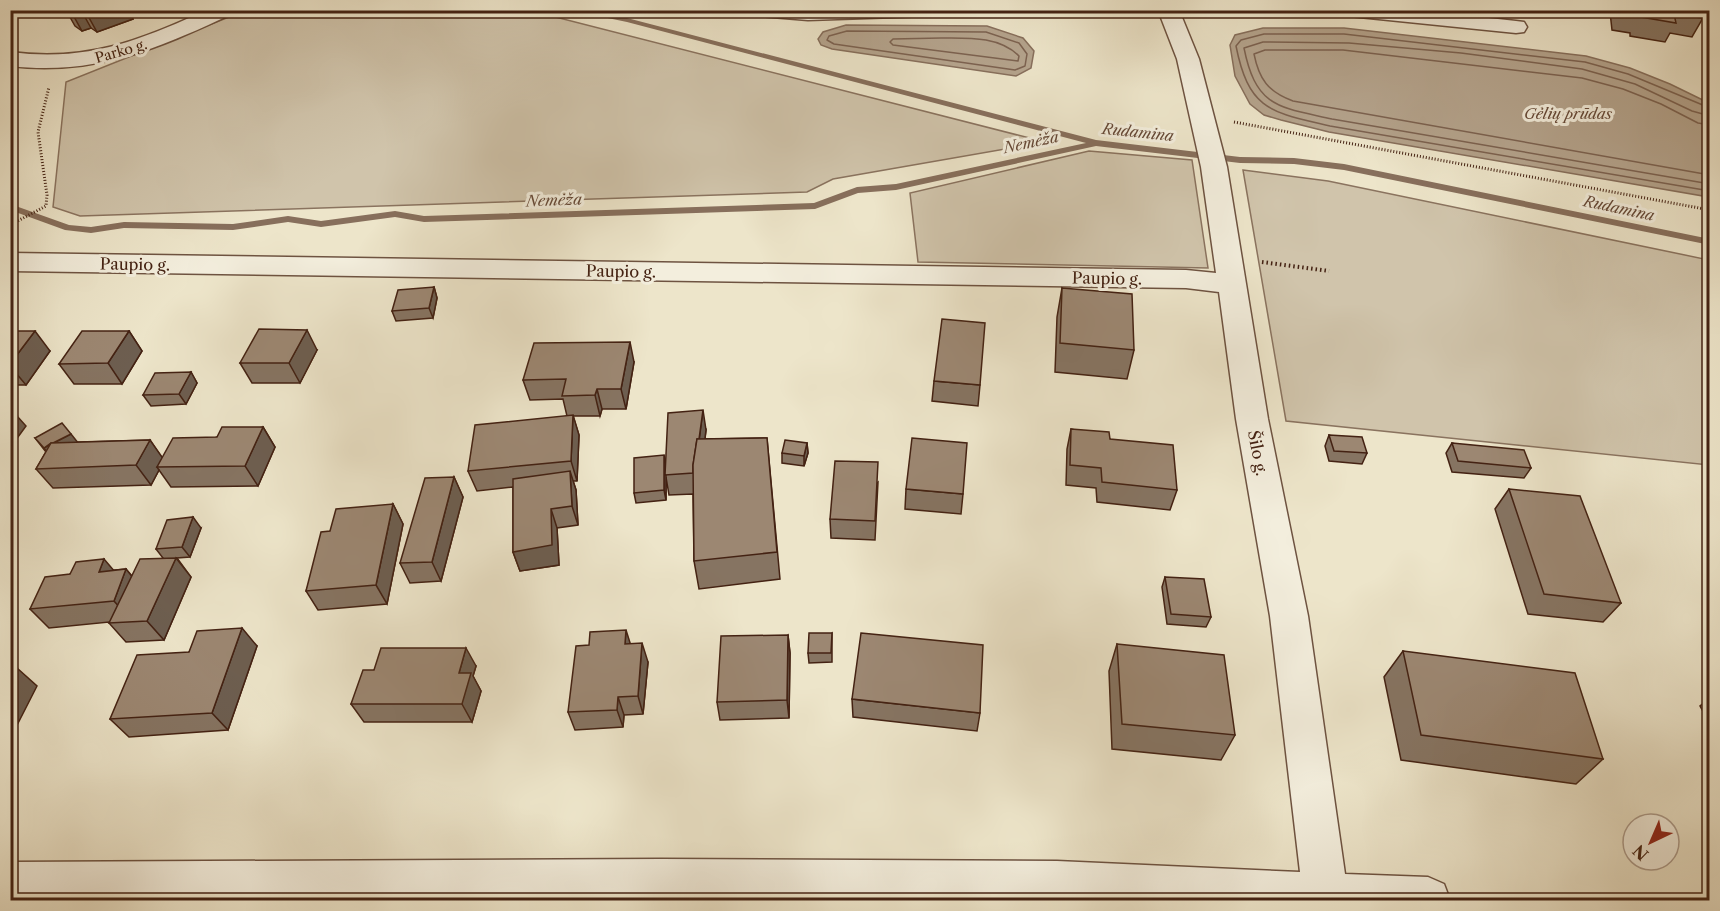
<svg xmlns="http://www.w3.org/2000/svg" width="1720" height="911" viewBox="0 0 1720 911" font-family="'Libre Caslon Text',serif">
<style>
.green{fill:#d0c4ab;stroke:#8a735f;stroke-width:1.5}
.water{fill:#b4a38c;stroke:#876f5c;stroke-width:1.5}
.lines{fill:none;stroke-linecap:round;stroke-linejoin:round}
.shore{stroke:#7c6250;stroke-width:1.5}
.stream{fill:#876f5c;fill-rule:evenodd}
.minor-casing{stroke:#6e5341;stroke-width:3}
.path-far1{stroke:#442213;stroke-width:3;stroke-dasharray:1 2;stroke-linecap:butt}
.path{stroke:#442213;stroke-width:4;stroke-dasharray:1.5 3;stroke-linecap:butt}
.minor{fill:#f3eedd;fill-rule:evenodd}
.wall{fill:#867462;stroke:#442213;stroke-width:1.5}
.shaded-wall{fill:#6d5e50;stroke:#442213;stroke-width:1.5}
.building{fill:#9c8772;stroke:#442213;stroke-width:1.5}
.labels{text-anchor:middle;dominant-baseline:central;stroke-width:6;stroke-linejoin:round;paint-order:stroke}
.far-street-label{font-size:14px;fill:#442213;stroke:#f3eedd}
.far-water-label{font-size:15px;font-style:italic;fill:#664937;stroke:#f3eedd}
.street-label{font-size:16px;fill:#442213;stroke:#f3eedd}
</style>
<rect width="100%" height="100%" fill="#ede5ca"/>
<filter id="stains"><feTurbulence type="fractalNoise" baseFrequency=".00333" numOctaves="4"/><feColorMatrix values="0 0 0 0 .2 0 0 0 0 .09 0 0 0 0 .02 0 0 0 .5 -.17"/></filter>
<radialGradient id="worn" r=".72"><stop offset=".6" stop-color="#630" stop-opacity="0"/><stop offset="1" stop-color="#630" stop-opacity=".3"/></radialGradient>
<g class="green">
<path d="M244,11h288l513,131 -212,37 -26,13 -727,24 -27,-9 13,-125z"/>
<path d="M1089,151l103,9 16,108 -290,-6 -8,-69z"/>
<path d="M1243,170l85,11 381,79v205l-423,-44z"/>
</g>
<g class="water">
<path d="M846,25l141,1 36,12 11,13 -3,17 -15,8 -184,-27 -11,-4 -3,-6 5,-7z"/>
<path d="M1263,28h81l242,28 44,12 40,16 39,19v94l-380,-65 -48,-12 -17,-5 -14,-11 -15,-28 -5,-31 5,-10z"/>
</g>
<g class="lines">
<g class="shore">
<path d="M847,31l139,1 33,11 8,11 -2,12 -10,4 -181,-26 -7,-4 2,-4z"/>
<path d="M941,38c27,0 58,-2 78,18l-1,5 -125,-16 -3,-3 3,-3z"/>
<path d="M1710,108l-82,-34 -43,-12 -241,-28h-80l-23,6 -5,6c13,65 35,66 94,80l380,65"/>
<path d="M1710,116l-18,-5 -57,-27 -53,-15 -121,-16 -112,-10 -86,-1 -19,6c12,60 35,59 88,71l378,65"/>
<path d="M1710,125l-12,-2 -37,-19 -38,-15 -41,-11 -239,-28h-78l-11,4c5,25 14,38 39,47l417,74"/>
</g>
<path class="stream" d="M569,10h18l40,8 469,122 144,17 54,1 50,6 366,75v6l-366,-75 -50,-6 -54,-1 -144,-17 -200,44 -38,3 -43,16 -391,13 -29,-5 -74,10 -33,-5 -55,8 -109,-2 -33,5 -26,-3 -55,-20v-6l59,21 22,2 33,-5 109,2 55,-8 33,5 74,-10 29,5 390,-13 43,-16 39,-3 190,-41 -459,-121z"/>
<g class="minor-casing">
<g id="minor">
<path d="M207,10h28l-3,4c-75,35 -137,62 -222,52v-14c77,10 128,-11 197,-42z"/>
<path d="M748,10h189l-3,4 -7,2 -119,4 -50,-4 -7,-2z"/>
<path d="M1158,10h21l20,49 28,108 41,252 40,197 37,258 83,3 16,7 6,16h-1440v-38l651,-3 396,2 243,11 -30,-256 -34,-197 -17,-127 -33,-4 -1176,-17v-18l1176,17 30,3 -15,-106 -24,-108z"/>
<path d="M1339,10h77l100,11 8,1 3,5 -3,5 -8,1 -167,-17 -7,-2z"/>
</g>
</g>
<g class="path-far1">
<path d="M1234,122l476,88"/>
<path d="M10,225l36,-19 1,-11 -9,-63 11,-45"/>
</g>
<path class="path" d="M1262,262l67,9"/>
<use href="#minor" class="minor"/>
</g>
<g class="wall">
<path d="M66,10h63l4,9 -36,13 -6,-4 -9,3 -7,-5z"/>
<path d="M1610,10h91l2,8 -11,19 -22,-4 -5,9 -35,-6v-3l-18,-3 -2,-18z"/>
<path d="M434,287l3,11 -4,20 -37,3 -4,-10z"/>
<path d="M1062,288l72,62 -7,29 -72,-7 2,-55z"/>
<path d="M10,331l40,20 -24,34h-16z"/>
<path d="M129,331l13,20 -20,33h-48l-15,-20z"/>
<path d="M317,350l-17,33h-48l-12,-20z"/>
<path d="M634,362l-8,47h-24l-2,7h-27l6,19 -2,46h-4l3,9 2,35 -21,3 2,37 -39,6 -7,-19v-65l-36,4 -9,-20 99,-55 -4,-17 -33,1 -7,-20z"/>
<path d="M191,372l6,11 -11,21 -35,2 -8,-11z"/>
<path d="M934,381l46,4 -2,21 -46,-5z"/>
<path d="M263,427l12,20 -17,39 -87,1 -12,-17 -8,15 -98,3 -17,-19 10,-17 -11,-14 43,4 72,-2 12,18 55,-21z"/>
<path d="M1071,429l39,10 67,51 -7,20 -73,-8 -1,-14 -30,-3 1,-36z"/>
<path d="M706,430l-1,9 62,-1 13,141 -81,10 -5,-28 -1,-67 -24,1 -3,-18v23l-30,3 -2,-10 32,-26z"/>
<path d="M1329,435l38,18 -5,11 -33,-3 -4,-15z"/>
<path d="M807,443l1,10 -4,13 -22,-3v-10z"/>
<path d="M1452,443l79,25 -7,10 -72,-6 -6,-19z"/>
<path d="M454,477l9,20 -22,84 -31,2 -10,-20z"/>
<path d="M878,482l-3,58 -44,-2 -1,-19z"/>
<path d="M906,489l57,5 -2,20 -56,-5z"/>
<path d="M1509,489l112,114 -18,19 -75,-8 -33,-105z"/>
<path d="M393,504l10,20 -16,80 -69,6 -12,-19 24,-60z"/>
<path d="M201,528l-11,29 -13,1 14,19 -27,63 -38,2 -17,-19v-1l-60,6 -19,-19 40,-35 56,-5 6,7 31,-18 -7,-9z"/>
<path d="M1165,577l46,40 -5,10 -39,-3 -5,-37z"/>
<path d="M832,633v29l-23,1 -1,-10z"/>
<path d="M788,635l2,18 -1,65 -69,2 -3,-18z"/>
<path d="M630,644l18,18 -5,52 -19,1 -1,12 -48,3 -7,-18z"/>
<path d="M1117,644l118,91 -14,25 -109,-11 -3,-78z"/>
<path d="M257,646l-29,84 -99,7 -19,-18 79,-67z"/>
<path d="M1403,651l200,108 -27,25 -175,-24 -17,-83z"/>
<path d="M476,666l-3,10 8,15 -9,31h-108l-13,-18 23,-34z"/>
<path d="M1710,698v26l-10,-18z"/>
<path d="M852,699l128,14 -3,18 -124,-14z"/>
</g>
<g class="shaded-wall">
<path d="M78,10h3l10,18 -9,3 -10,-18z"/>
<path d="M96,10h33l4,9 -36,13 -10,-18z"/>
<path d="M434,287l3,11 -4,20 -4,-10z"/>
<path d="M307,330l10,20 -17,33 -11,-20z"/>
<path d="M35,331l15,20 -24,34 -16,-19v-2z"/>
<path d="M129,331l13,20 -20,33 -14,-21z"/>
<path d="M630,342l4,20 -8,47 -5,-20z"/>
<path d="M191,372l6,11 -11,21 -7,-10z"/>
<path d="M597,389l5,20 -2,7 -5,-21z"/>
<path d="M703,410l3,20 -8,63 -3,-20z"/>
<path d="M573,415l6,20 -2,46 -6,-20z"/>
<path d="M17,416l9,10 -16,22v-23z"/>
<path d="M263,427l12,20 -17,39 -13,-20z"/>
<path d="M71,434l8,10 -27,15 -8,-11z"/>
<path d="M150,440l14,20 -7,7 2,3 -8,15 -15,-20z"/>
<path d="M807,443l1,10 -4,13v-10z"/>
<path d="M664,455l2,10v35l-2,-10z"/>
<path d="M570,471l6,19 2,35 -6,-19z"/>
<path d="M454,477l9,20 -22,84 -9,-19z"/>
<path d="M393,504l10,20 -16,80 -11,-19z"/>
<path d="M551,509l6,19 2,37 -39,6 -7,-19z"/>
<path d="M193,517l8,11 -11,29 -8,-10z"/>
<path d="M176,558l15,19 -27,63 -17,-19z"/>
<path d="M104,559l17,20 -22,-7z"/>
<path d="M126,569l16,20 -11,31 -17,-19z"/>
<path d="M242,628l15,18 -29,84 -16,-17z"/>
<path d="M626,630l6,19 -7,-5z"/>
<path d="M788,635l2,18 -1,65 -2,-18z"/>
<path d="M642,643l6,19 -5,52 -5,-18z"/>
<path d="M466,648l10,18 -3,10 8,15 -9,31 -10,-18 -3,-31z"/>
<path d="M17,668l20,18 -27,53v-59z"/>
<path d="M618,697l6,18 -1,12 -6,-17z"/>
</g>
<g class="building">
<path d="M82,10h14l-9,4z"/>
<path d="M1622,10h79l2,8 -29,-4 2,9 -35,-6 -1,-3z"/>
<path d="M434,287l-5,21 -37,3 6,-21z"/>
<path d="M1062,288l70,6 2,56 -74,-7z"/>
<path d="M942,319l43,4 -5,62 -46,-4z"/>
<path d="M259,329l48,1 -18,33h-49z"/>
<path d="M10,331h25l-25,33z"/>
<path d="M82,331h47l-21,32 -49,1z"/>
<path d="M630,342l-9,47h-24l-2,6 -33,1 4,-17 -43,1 11,-37z"/>
<path d="M191,372l-12,22 -36,1 12,-22z"/>
<path d="M703,410l-4,29h-2l-4,26v8l-28,2 3,-62z"/>
<path d="M573,415l-2,46 -103,10 7,-46z"/>
<path d="M10,416h7l-7,9z"/>
<path d="M62,423l9,11 -18,9h-2l-7,5 -9,-10z"/>
<path d="M222,427h41l-18,39 -88,1 16,-29 44,-1z"/>
<path d="M1071,429l38,3 1,7 63,6 4,45 -75,-8 -1,-14 -31,-3z"/>
<path d="M1329,435l33,2 5,16 -33,-2z"/>
<path d="M767,438l10,114 -83,9 -1,-96 4,-26z"/>
<path d="M912,438l55,5 -4,51 -57,-5z"/>
<path d="M150,440l-14,25 -100,4 15,-26z"/>
<path d="M785,440l22,3 -3,13 -22,-3z"/>
<path d="M1452,443l72,7 7,18 -73,-7z"/>
<path d="M664,455v35l-30,3v-35z"/>
<path d="M835,461l43,1 -3,59 -45,-2z"/>
<path d="M570,471l2,35 -21,3 1,36 -39,7v-73z"/>
<path d="M454,477l-22,85 -32,1 25,-85z"/>
<path d="M1509,489l71,7 41,107 -77,-9z"/>
<path d="M393,504l-17,81 -70,6 15,-59 9,-1 6,-22z"/>
<path d="M193,517l-11,30 -26,2 11,-29z"/>
<path d="M176,558l-29,63 -38,2 31,-64z"/>
<path d="M104,559l-5,13 27,-3 -12,32 -84,8 15,-32 25,-3 6,-12z"/>
<path d="M1165,577l39,2 7,38 -40,-3z"/>
<path d="M242,628l-30,85 -102,6 27,-64 52,-3 8,-21z"/>
<path d="M626,630l-1,14 17,-1 -4,53 -20,1 -1,13 -49,2 8,-66 13,-1 1,-13z"/>
<path d="M809,633h23l-1,20h-23z"/>
<path d="M861,633l122,12 -3,68 -128,-14z"/>
<path d="M788,635l-1,65 -70,2 4,-66z"/>
<path d="M1117,644l107,11 11,80 -113,-11z"/>
<path d="M381,648h85l-7,25h12l-9,31h-111l12,-34h11z"/>
<path d="M1403,651l172,22 28,86 -182,-24z"/>
<path d="M10,668h7l-7,12z"/>
</g>
<g class="labels">
<g class="far-street-label">
<text transform="translate(121 51) rotate(-16)">Parko g.</text>
</g>
<g class="far-water-label">
<text x="1568" y="113">Gėlių prūdas</text>
<text transform="translate(1138 132) rotate(6)">Rudamina</text>
<text transform="translate(1031 142) rotate(-12)">Nemėža</text>
<text transform="translate(554 200) rotate(-2)">Nemėža</text>
<text transform="translate(1619 208) rotate(12)">Rudamina</text>
</g>
<g class="street-label">
<text transform="translate(135 264) rotate(1)">Paupio g.</text>
<text transform="translate(621 271) rotate(1)">Paupio g.</text>
<text transform="translate(1107 278) rotate(1)">Paupio g.</text>
<text transform="translate(1258 453) rotate(79)">Šilo g.</text>
</g>
</g>
<rect width="1720" height="911" fill="none" stroke="#ede5ca" stroke-width="36"/>
<rect x="12" y="12" width="1696" height="887" fill="none" stroke="#442213" stroke-width="3"/>
<rect x="18" y="18" width="1684" height="875" fill="none" stroke="#442213" stroke-width="1.5"/>
<g transform="translate(1651 842) rotate(224)"><circle r="28" fill="#f3eedd" stroke="#ad9c8c" stroke-width="1.5"/>
<path d="M0-4.5L10 22L0 15L-10 22Z" fill="#8f2418"/>
<text y="-9" font-size="16" font-weight="bold" text-anchor="middle" fill="#442213">N</text>
</g>
<rect width="100%" height="100%" filter="url(#stains)"/>
<rect width="100%" height="100%" fill="url(#worn)"/>
</svg>
